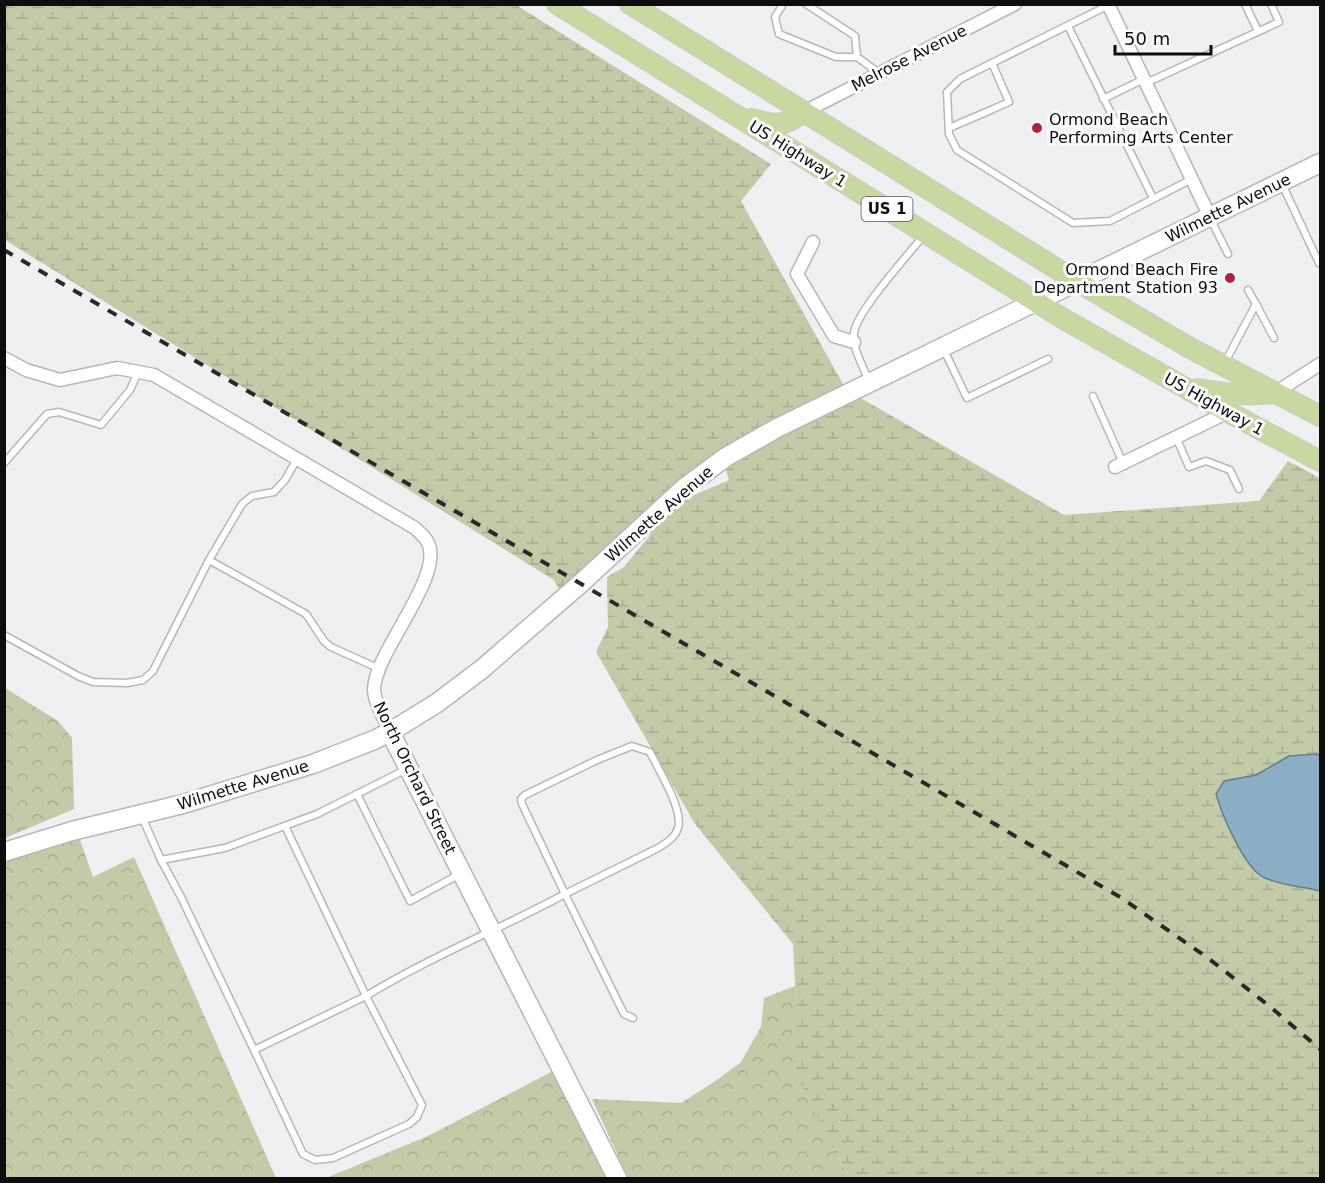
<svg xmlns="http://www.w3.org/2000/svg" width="1325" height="1183" viewBox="0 0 1325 1183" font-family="'DejaVu Sans',sans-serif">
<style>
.forest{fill:url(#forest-crowns)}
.wetland{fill:url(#wetland-marsh)}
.water{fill:#8aaec4;stroke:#647e8d;stroke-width:1.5}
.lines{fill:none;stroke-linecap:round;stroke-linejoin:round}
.lane-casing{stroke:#b7b7b9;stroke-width:9}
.street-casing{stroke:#b7b7b9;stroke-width:15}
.secondary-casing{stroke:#b7b7b9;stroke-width:21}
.primary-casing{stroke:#cacaca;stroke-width:22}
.lane{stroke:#fff;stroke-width:6}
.street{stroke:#fff;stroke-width:12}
.secondary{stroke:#fff;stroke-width:18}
.primary{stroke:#c7d8a1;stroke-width:20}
.rail{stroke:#29292b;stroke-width:4;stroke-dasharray:10 10;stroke-linecap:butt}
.poi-dot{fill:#b3203c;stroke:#fdfdff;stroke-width:2}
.labels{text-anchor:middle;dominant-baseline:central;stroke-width:6;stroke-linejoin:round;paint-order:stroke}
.shield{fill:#fdfdff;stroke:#555556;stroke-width:1.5}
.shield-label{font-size:15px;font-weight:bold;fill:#0d0d0e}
.street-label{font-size:16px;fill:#0d0d0e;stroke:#fdfdff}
.poi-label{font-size:16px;fill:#0d0d0e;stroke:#fdfdff;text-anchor:start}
</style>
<defs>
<pattern id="forest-crowns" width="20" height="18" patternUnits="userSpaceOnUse" patternTransform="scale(1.5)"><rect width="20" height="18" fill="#c2caa8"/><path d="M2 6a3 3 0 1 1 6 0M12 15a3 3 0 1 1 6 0" fill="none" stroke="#a6ac8f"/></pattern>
<pattern id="wetland-marsh" width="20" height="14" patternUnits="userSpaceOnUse" patternTransform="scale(1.5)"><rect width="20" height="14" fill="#c2caa8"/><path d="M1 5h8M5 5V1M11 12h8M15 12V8" fill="none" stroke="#a6ac8f"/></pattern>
</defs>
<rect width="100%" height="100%" fill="#eff0f2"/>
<g class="forest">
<path d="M5,688l53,33 14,17 2,71 -69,29z"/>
<path d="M79,837l14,40 41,-20 142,321h-271v-318z"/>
<path d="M795,986l1,16 42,157 13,19h-223l-36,-79 89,4 36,-23 24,-18 20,-35 3,-29z"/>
<path d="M555,1070l55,108h-284l102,-42z"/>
</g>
<g class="wetland">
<path d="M4,5h512l255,159 -30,37 103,185 -70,35 -214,170 -6,-11 -549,-340z"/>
<path d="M857,396l207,119 195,-14 29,-40 32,17v278l-4,-2 -27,2 -33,19 -32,6 -8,13c6,21 29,76 49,84 15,7 39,9 55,13v287h-469l-13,-19 -45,-92 3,-65 -3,-58 -98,-120 -99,-172 12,-25 -1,-50 17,-10 40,-49 23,-20 42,-18 -4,-14 4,-3z"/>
</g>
<path class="water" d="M1316,754l4,2v135c-16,-4 -40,-6 -55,-13 -20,-8 -43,-63 -49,-84l8,-13 32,-6 33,-19z"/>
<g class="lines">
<g class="lane-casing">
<g id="lane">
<path d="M783,4l-8,13 4,17 57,23h21l22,16"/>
<path d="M806,4l49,32 2,21"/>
<path d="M1111,4l-151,75 -13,13 2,42 8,16 116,73 37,-2 82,-42"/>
<path d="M1245,4l13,27"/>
<path d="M1068,26l85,172"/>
<path d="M992,63l17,39 -16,7"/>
<path d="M1146,83l133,-61 -8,-18"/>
<path d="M1103,99l41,-20"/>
<path d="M949,128l42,-18"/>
<path d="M1282,184l37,79"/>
<path d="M1210,218l18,36"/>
<path d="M1248,290l8,14"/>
<path d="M944,350l23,48 81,-39"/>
<path d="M1224,364l32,-60 18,34"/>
<path d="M869,382c-5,-15 -17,-33 -15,-49 2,-21 55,-79 70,-98"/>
<path d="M1093,396l30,67"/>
<path d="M1176,437l13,30 17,-6 24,9 9,19"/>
<path d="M4,463l43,-49 12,-2 42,13 29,-35 8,-18"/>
<path d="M209,560l97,54 18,27 7,6 49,22"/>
<path d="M4,635l74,41 15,6 34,1 16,-3 10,-9 56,-111 33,-56 10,-8 22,-4 11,-12 12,-21"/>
<path d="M632,746l18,6c8,17 34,58 28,76 -3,10 -12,15 -20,20l-93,46 -43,-90 -1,-5 4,-4 72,-35z"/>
<path d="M357,794l53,107 50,-27"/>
<path d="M142,817l19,43 64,-12 92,-34 90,-45"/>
<path d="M161,860l20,37 73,153 112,-54 -81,-170"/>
<path d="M254,1050l49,104 12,6 18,-2 76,-34 8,-7 5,-12 -56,-109c64,-39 134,-67 199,-102l59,120 9,4"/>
</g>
</g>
<g class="street-casing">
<g id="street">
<path d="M1108,4l102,213"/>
<path d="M804,112l211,-108"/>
<path d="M813,242l-16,32 37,62 20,6"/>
<path d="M4,358l22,12 34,10 57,-12 37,7 261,153c4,4 9,8 12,13 20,33 -52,110 -53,148 0,14 11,30 16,43"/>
<path d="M1275,393l45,-29"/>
<path d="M1115,467l113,-55"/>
</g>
</g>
<g class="secondary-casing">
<g id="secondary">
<path d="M390,732l227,446"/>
<path d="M4,852l68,-21 111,-27 130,-40 61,-24 16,-8 47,-29 45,-34 98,-85 104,-96 42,-31 51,-29 543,-265"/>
</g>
</g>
<g class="primary-casing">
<g id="primary">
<path d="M557,4l505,314 166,94 92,49"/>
<path d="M630,4l448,278 112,66 130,68"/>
<path d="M751,119c24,6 31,9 53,-7"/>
<path d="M1198,389c27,5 51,7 77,4"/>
</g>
</g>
<use href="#lane" class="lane"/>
<use href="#street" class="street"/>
<use href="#secondary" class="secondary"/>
<use href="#primary" class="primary"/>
<path class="rail" d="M4,250l762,441 354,206 88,61 60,47 52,44"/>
</g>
<g class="poi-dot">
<circle cx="1037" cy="128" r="6"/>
<circle cx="1230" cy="278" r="6"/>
</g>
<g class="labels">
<rect class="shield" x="861.5" y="197" width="51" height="24" rx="4.5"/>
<g class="shield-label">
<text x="887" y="209">US 1</text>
</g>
<g class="street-label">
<text transform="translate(909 58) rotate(-27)">Melrose Avenue</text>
<text transform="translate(798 154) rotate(32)">US Highway 1</text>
<text transform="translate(1228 208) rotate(-26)">Wilmette Avenue</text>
<text transform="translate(1214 404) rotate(29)">US Highway 1</text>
<text transform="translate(659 514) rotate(-41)">Wilmette Avenue</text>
<text transform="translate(415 778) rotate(64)">North Orchard Street</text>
<text transform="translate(243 785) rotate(-17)">Wilmette Avenue</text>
</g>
<g class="poi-label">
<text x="1049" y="119">Ormond Beach<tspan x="1049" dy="18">Performing Arts Center</tspan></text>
<text x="1218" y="269" text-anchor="end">Ormond Beach Fire<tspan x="1218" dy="18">Department Station 93</tspan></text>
</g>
</g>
<rect width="1325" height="1183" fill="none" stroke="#0d0d0e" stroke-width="12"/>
<path d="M1115 45v9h96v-9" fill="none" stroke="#0d0d0e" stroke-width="3"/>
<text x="1124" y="45" font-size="18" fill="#0d0d0e" stroke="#fdfdff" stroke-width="4.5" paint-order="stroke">50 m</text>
</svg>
